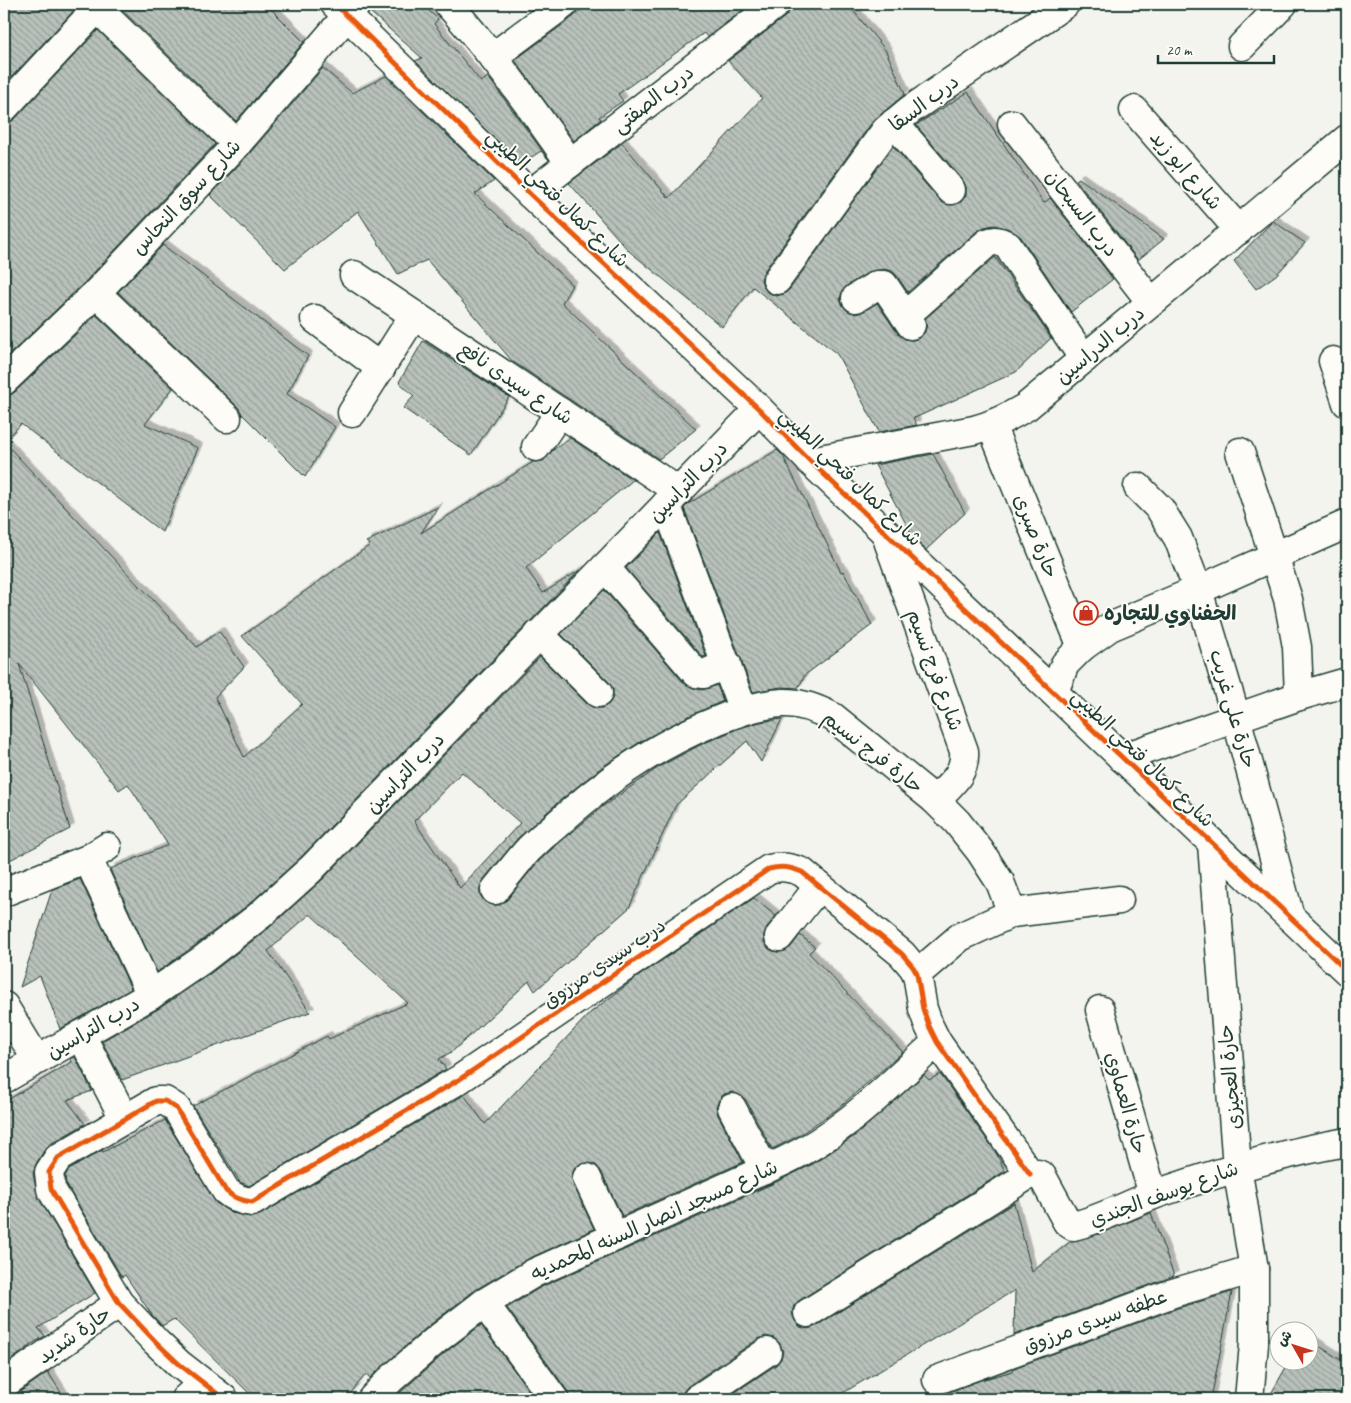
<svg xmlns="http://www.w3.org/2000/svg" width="1351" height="1403" viewBox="0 0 1351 1403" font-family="Caveat,'Playpen Sans Arabic',sans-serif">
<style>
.building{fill:url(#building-back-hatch);stroke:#1f3d34;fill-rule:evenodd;filter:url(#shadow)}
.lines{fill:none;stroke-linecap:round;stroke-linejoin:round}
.minor-casing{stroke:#1f3d34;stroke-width:31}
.minor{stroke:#fdfcf7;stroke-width:28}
.cycleway-casing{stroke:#fdfcf7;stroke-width:8}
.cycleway{stroke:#e8590c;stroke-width:5}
.labels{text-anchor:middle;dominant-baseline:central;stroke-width:4;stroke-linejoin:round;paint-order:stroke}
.street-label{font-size:20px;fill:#1f3d34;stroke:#fdfcf7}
.poi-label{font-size:20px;font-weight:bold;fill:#1f3d34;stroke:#fdfcf7;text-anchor:start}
</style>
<defs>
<pattern id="building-back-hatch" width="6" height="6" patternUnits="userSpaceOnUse" patternTransform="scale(1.25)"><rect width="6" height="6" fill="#b9c1bb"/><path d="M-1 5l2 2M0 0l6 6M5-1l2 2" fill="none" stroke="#969e99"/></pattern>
<filter id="shadow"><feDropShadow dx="4.5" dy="-4.5" stdDeviation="0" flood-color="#0004"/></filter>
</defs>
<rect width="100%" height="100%" fill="#f4f4ef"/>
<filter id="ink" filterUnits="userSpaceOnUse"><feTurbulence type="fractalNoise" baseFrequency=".02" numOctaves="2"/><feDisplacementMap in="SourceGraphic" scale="10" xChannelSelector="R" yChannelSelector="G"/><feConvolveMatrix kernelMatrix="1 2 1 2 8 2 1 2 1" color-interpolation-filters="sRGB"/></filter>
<g filter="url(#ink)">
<g class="building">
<path d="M4,4h76l-76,81z"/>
<path d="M116,4h150l38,38 -68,79z"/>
<path d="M372,4h49l17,15 -4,5 47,58 7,-5 61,83 -8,-9 -20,13 -106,-103 7,-3 -52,-46z"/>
<path d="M588,4h163l-44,33 -3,-4 -86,61 5,7 -24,16 2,2 -27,22 -59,-81 58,-43z"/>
<path d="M791,4h57l38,47 19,43 -32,27 -109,150 -3,8 2,7 4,6 9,4 8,-2 6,-5 103,-143 46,54 6,4 8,1 8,-3 5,-7v-8l-3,-7 -47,-55 52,-33 76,111 6,-5 63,81 -42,33 -50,-75 -12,-8 -15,-4 -10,2 -7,4 -69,61 -11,-16 -5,-5 -8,-2 -15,3 -21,13 -5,5 -3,8 3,8 5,5 9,3 7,-3 13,-8 21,31 7,5 8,1 6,-2 6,-6 2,-8 -2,-5 70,-62 56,81 -35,34 -99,45 -4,1 4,7 -38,7 -42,-78 -84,-67 -31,40 -93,-76 -60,-68 53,-40 47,55 93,-100 -34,-37 58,-45 4,-6z"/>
<path d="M98,30l117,114 -130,138 -81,78v-237h5l6,-4z"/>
<path d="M323,68l29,25 34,-17 108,105 -19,13 97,91 -10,18 134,126 -37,30 -147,-98 -85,-101 -29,14 -40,-63 -73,58 -75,-74 39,-41z"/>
<path d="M1079,178l85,61 -26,21 -62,-80z"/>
<path d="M1273,221l32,22 -29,32 -20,14 -22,-28z"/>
<path d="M163,245l145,111 -21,38 48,33 -30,50 -63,-63 -4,-7 -120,-115z"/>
<path d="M96,315l77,73 -28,36 53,24 -36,84 -141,-108 -17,18 135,144v1l1,-1 57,61 22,-16 25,36 -29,30 29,60 58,-53 -60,-68 128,-91 -4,-3 72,-35 -17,26 112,-71 10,-1 11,-12 16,-11 63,42 -107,88 17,25 37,-23 -280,288 -51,46 -56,43 -36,25 -47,-103 58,-24 -40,-61 -9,6 -100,-126 51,165 -66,34v-467h4l7,-4z"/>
<path d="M423,341l86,56 -38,58 -68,-47 11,-12 -15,-14z"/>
<path d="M777,450l6,6 58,116 2,-1 29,54 -67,50 -7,13 -17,-1 -28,5 -69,-184 4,-4z"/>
<path d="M933,454l32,59 -39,37 -12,-11 -39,-74z"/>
<path d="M660,533l46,123 -3,1 -77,-89z"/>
<path d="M604,590l80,93 9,5 9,2 15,-5 6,16 -36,16 -44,23 -41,27 -39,31 -45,40 -35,42 -3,8v7l5,7 8,3h7l7,-5 29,-36 16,-15 50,-42 57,-40 41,-22 37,-16 23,-7 22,-3 -21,43 -14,-21 -71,64 -47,103 -94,83 -6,-10 -76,70 -14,8 7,10 -197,117 -9,-4 -47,-76 134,-70 2,3 79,-36 -98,-89 -42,37 42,61 -188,68 -20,-39 58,-33 51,-35 58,-45 53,-48 218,-223 47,47 7,4h8l7,-4 4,-7v-8l-4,-7 -48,-48zM462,772l58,51 -60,65 -46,-67z"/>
<path d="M80,879l51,110 -71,40 -20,-53 -20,11 32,-97z"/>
<path d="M754,898l22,18 -9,11 -3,7v8l5,7 8,3 8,-1 6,-4 9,-12 15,12 -6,6 94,99 -67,58 -38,26 -26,13 -26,-49 -6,-5 -7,-3 -9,2 -5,6 -3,7 2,8 25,47 -121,54 -21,-45 -5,-6 -7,-2 -9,1 -6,5 -2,7 1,8 21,45 -66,30 -53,31 -49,38 -56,50 -4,-4 -20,25h-91l-81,-80 -12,7 -10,-11 -27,-40 -3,2 -56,-93 -1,-8 4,-6 33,-20 1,2 62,-32 51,83 16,10 19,4 9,-2 204,-120 21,29 105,-111 46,-35z"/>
<path d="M75,1057l17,34 -25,9 18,24 -35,20 -5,5 -9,15 -3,10 5,23 57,96 -57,35 7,8 -15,9v1l-26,19v-263l68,-40 -1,-3z"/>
<path d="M940,1074l55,77 10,20 -205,129 -6,5 -2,8 3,8 5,6 8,2 8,-3 198,-123 18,69 39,-31 28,-7 52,-21 23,63 -160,59 1,-45 -182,109h-108l51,-34 5,-6 2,-8 -3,-7 -6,-6 -8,-2 -8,3 -70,47 -5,6 -1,7h-113l-2,-9 -60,-82 34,-21 231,-103 41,-20 43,-29 68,-60 5,5z"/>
<path d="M1232,1292l-21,107h-263l-1,-6 34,-13 32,-9 1,-3 164,-60z"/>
<path d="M481,1325l54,74 -141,-1 52,-46z"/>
<path d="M1308,1339l39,25v35h-79l22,-39h18z"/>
<path d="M48,1372l17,27h-59l7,-2z"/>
</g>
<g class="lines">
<g class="minor-casing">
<g id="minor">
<path d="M335,4l195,190 229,215 51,52 537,510"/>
<path d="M448,4c45,50 84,104 122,159"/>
<path d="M97,8l140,136"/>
<path d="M1242,46l41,-42"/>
<path d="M494,56l70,-52"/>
<path d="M4,108l97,-104"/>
<path d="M1134,110l105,120"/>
<path d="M894,123l57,67"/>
<path d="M1012,124l139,178"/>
<path d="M530,194l246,-190"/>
<path d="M354,275l324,216"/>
<path d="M777,280l101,-139 8,-11 24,-20 155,-106"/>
<path d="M96,293l131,125"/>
<path d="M856,298l21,-13h7l27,40"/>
<path d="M905,316l82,-73c8,-4 14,-2 21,3l76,113"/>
<path d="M315,319l66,49"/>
<path d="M1333,361l14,42"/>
<path d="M4,381l92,-88 141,-149 120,-140"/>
<path d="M352,413l62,-98"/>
<path d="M991,425l91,222"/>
<path d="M536,447l24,-35"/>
<path d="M1240,452l48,147 9,48 2,49"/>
<path d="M810,461l164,-31c19,-5 35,-13 52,-23l321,-268"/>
<path d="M1138,487l22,22 18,29 20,52 38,127 54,200"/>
<path d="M666,504l77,206"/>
<path d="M887,538l77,213c2,23 -14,34 -29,49"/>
<path d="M605,567l91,106 8,1 23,-10"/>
<path d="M539,634l59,59"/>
<path d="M1054,692l11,-28 17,-17 28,-20 88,-37 149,-66"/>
<path d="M1122,758l177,-62 48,-14"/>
<path d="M1212,844l25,323 17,102v75l-5,55"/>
<path d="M88,859l63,136"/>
<path d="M495,890c12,-14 22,-28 34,-41 8,-8 17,-16 26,-23 48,-44 101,-81 161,-105 21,-9 43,-17 66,-18 18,-1 35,6 51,14l102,83 22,22 23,29 20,31 12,31"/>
<path d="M4,892l84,-33 19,-12"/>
<path d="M779,937l40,-51"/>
<path d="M917,974l43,-37 52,-24 107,-13"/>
<path d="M4,1006l33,54"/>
<path d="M1100,1010l53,185"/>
<path d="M81,1035l44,85"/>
<path d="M4,1079l147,-84 51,-35 57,-44 52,-47 448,-460"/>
<path d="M732,1108l33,62"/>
<path d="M587,1178l28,59"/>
<path d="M484,1303l70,96"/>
<path d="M808,1313l222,-139h8l4,2 25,46 6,4c27,-6 56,-22 83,-32 63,-22 125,-41 191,-52"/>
<path d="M937,1380l236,-87 81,-24"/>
<path d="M4,1384l115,-81"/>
<path d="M185,1399l18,-16"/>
<path d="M224,1399l-45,-35 -23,-22 -37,-39 -68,-114 -2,-17 9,-14 98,-57h9l11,7 50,83c8,7 15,10 26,11l208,-123 309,-210c12,-3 21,-2 33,3l100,82 11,13 4,7 6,35 6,17 8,16 93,132"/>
<path d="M372,1399l18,-19 46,-40 48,-37 50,-30 250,-112c59,-27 105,-76 153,-119"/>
<path d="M697,1399l70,-47"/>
</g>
</g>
<use href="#minor" class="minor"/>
<g class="cycleway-casing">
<g id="cycleway">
<path d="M335,4l195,190 229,215 51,52 537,510"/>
<path d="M224,1399l-45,-35 -23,-22 -37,-39 -68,-114 -2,-17 9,-14 98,-57h9l11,7 50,83c8,7 15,10 26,11l208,-123 309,-210c12,-3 21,-2 33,3l100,82 11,13 4,7 6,35 6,17 8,16 93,132"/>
</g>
</g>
<use href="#cycleway" class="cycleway"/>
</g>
</g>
<defs>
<g id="shop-ring" transform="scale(1.25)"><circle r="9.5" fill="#fdfcf7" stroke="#c8321e" stroke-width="1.5"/><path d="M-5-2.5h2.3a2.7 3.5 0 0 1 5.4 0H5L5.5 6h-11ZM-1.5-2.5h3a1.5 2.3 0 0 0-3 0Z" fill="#c8321e"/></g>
</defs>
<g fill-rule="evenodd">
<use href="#shop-ring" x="1086" y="613"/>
</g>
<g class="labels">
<g class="street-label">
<text transform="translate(653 99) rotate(-38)">درب الصفتى</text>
<text transform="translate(924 103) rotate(-37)">درب السقا</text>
<text transform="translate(1186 170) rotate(49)">شارع ابو زيد</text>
<text transform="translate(186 197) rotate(-47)">شارع سوق النحاس</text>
<text transform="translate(558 198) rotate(44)">شارع كمال فتحي الطيبي</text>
<text transform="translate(1082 213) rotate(52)">درب السبحان</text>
<text transform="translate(1100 345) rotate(-40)">درب الدراسين</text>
<text transform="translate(516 383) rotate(34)">شارع سيدى نافع</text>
<text transform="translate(851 477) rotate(44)">شارع كمال فتحي الطيبي</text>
<text transform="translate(688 482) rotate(-46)">درب التراسين</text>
<text transform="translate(1036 536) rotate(68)">حارة صبرى</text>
<text transform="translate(935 670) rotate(70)">شارع فرج نسيم</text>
<text transform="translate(1233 709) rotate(74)">حارة على غريب</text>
<text transform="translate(873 752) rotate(38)">حارة فرج نسيم</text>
<text transform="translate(1143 758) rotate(44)">شارع كمال فتحي الطيبي</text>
<text transform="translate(405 773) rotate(-46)">درب التراسين</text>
<text transform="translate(604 963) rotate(-34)">درب سيدى مرزوق</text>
<text transform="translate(93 1028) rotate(-30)">درب التراسين</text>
<text transform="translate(1230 1077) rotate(-95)">حارة العجيزى</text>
<text transform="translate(1126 1103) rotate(74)">حارة العماوي</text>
<text transform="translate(1164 1194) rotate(-20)">شارع يوسف الجندي</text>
<text transform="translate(654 1220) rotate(-24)">شارع مسجد انصار السنه المحمديه</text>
<text transform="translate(1095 1321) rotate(-20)">عطفه سيدى مرزوق</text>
<text transform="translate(74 1335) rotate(-35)">حارة شديد</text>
</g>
<g class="poi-label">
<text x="1104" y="613">الحفناوي للتجاره</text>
</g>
</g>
<rect width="1351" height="1403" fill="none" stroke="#fdfcf7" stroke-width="20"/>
<rect x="10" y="10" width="1331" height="1383" fill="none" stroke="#1f3d34" stroke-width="2" filter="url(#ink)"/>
<g transform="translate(1294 1346) rotate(309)"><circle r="24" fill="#fdfcf7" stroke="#a4b0a9"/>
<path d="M0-4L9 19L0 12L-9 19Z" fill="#c8321e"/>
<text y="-8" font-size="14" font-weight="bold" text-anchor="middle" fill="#1f3d34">ش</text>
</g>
<path d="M1158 55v8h116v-8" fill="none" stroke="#1f3d34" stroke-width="2.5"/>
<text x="1166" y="55" font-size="15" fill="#1f3d34" stroke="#fdfcf7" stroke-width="4" paint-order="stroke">20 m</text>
</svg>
